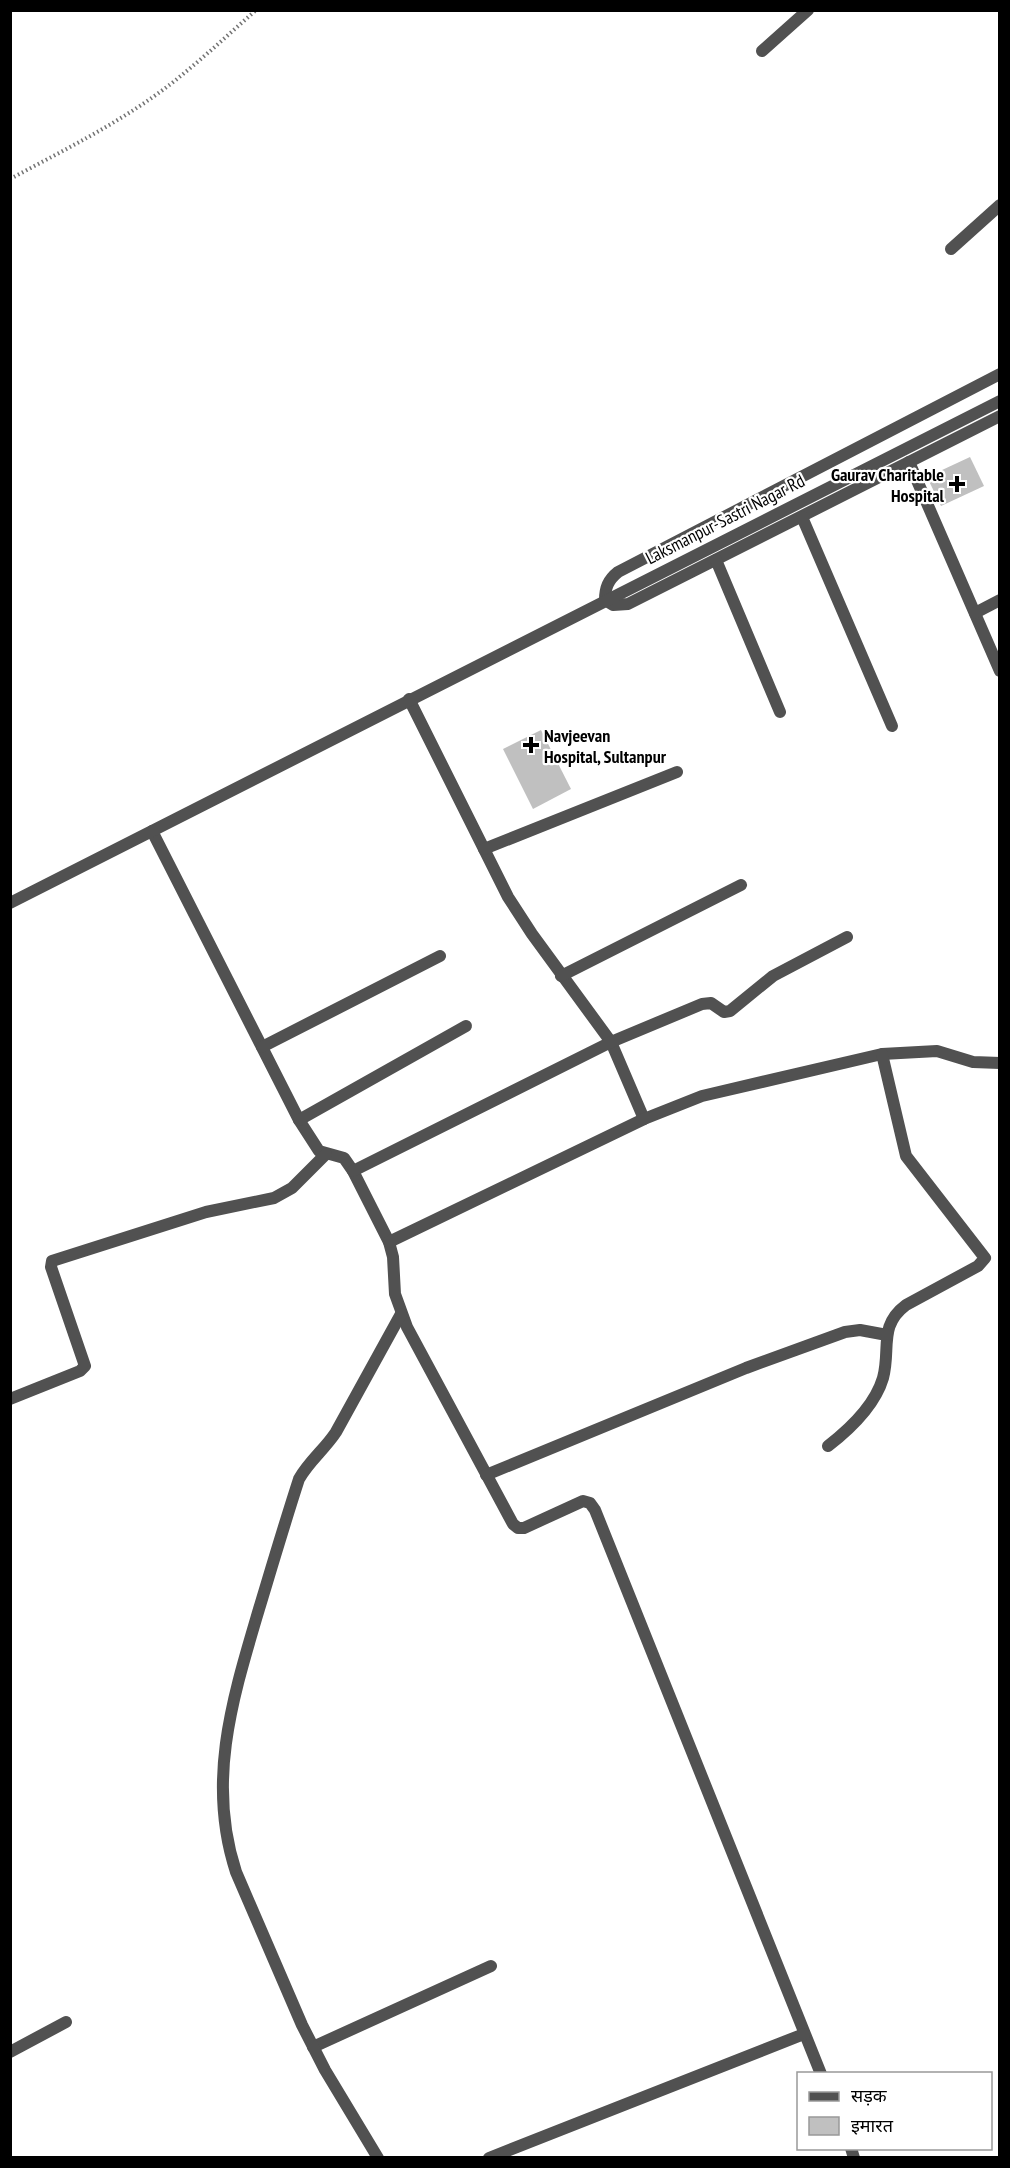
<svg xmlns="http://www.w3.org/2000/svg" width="1010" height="2168" viewBox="0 0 1010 2168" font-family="'PT Sans Narrow','Noto Sans Devanagari',sans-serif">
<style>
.building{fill:#c0c0c0}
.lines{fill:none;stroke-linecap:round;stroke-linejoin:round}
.path{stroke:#737373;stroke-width:4;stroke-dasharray:1.5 3;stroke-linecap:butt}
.minor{stroke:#515151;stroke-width:12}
.tertiary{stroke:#515151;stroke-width:12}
.poi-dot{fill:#000;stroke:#fff;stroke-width:2}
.labels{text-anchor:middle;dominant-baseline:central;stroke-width:4.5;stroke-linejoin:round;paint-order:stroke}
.poi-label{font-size:18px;font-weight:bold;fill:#000;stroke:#fff;text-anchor:end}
.street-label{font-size:18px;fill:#000;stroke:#fff}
</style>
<rect width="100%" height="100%" fill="#fff"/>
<g class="building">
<path d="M970,457l14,29 -43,20 -14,-29z"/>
<path d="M541,730l30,59 -38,20 -30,-60z"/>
</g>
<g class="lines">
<path class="path" d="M10,179c56,-30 113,-58 162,-96 29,-23 56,-48 84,-73"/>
<g class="minor">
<path d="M762,51l46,-41"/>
<path d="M951,249l49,-44"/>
<path d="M1000,374l-382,198c-10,8 -13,16 -13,28l8,5 15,-1 372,-188"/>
<path d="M909,462l91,209"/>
<path d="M802,517l90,209"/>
<path d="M716,560l64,152"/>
<path d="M975,613l25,-13"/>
<path d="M409,699l99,198 24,37 79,108 33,77"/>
<path d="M152,831l147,289 20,31 25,7 9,13 36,71 4,15 2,37 12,33 106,197 5,4h6l59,-27 7,2 5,7 226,564"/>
<path d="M484,849l193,-77"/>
<path d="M561,976l180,-91"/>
<path d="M262,1047l178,-91"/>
<path d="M299,1120l167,-94"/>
<path d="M353,1171l258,-129 91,-38 9,-1 13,9 6,-1 43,-35 74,-39"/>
<path d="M389,1242l255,-123 58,-23 180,-42 55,-3 36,11 27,1"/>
<path d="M10,1399l70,-28 5,-5 -34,-99 1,-6 154,-49 68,-14 18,-10 34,-34"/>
<path d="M828,1446c22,-17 47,-41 55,-68 8,-29 -5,-52 23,-73l72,-39 7,-8 -79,-102 -24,-102"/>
<path d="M486,1475l260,-107 99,-36 15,-2 27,5"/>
<path d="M313,2047l178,-81"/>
<path d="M10,2052l56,-30"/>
<path d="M851,2148l3,10"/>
<path d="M378,2158l-53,-88 -23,-45 -66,-153c-30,-91 -3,-175 23,-263 13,-43 26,-87 40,-130 10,-18 26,-30 37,-47l65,-118"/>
<path d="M489,2158l315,-124"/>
</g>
<path class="tertiary" d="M10,903l990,-502"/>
</g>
<g class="poi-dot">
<path d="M954 475h6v6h6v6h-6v6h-6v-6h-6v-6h6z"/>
<path d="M528 736h6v6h6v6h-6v6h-6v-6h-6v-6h6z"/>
</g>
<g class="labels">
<g class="poi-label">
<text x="944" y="474">Gaurav Charitable<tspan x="944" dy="21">Hospital</tspan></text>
<text x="544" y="735" text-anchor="start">Navjeevan<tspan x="544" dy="21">Hospital, Sultanpur</tspan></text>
</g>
<g class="street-label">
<text transform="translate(725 519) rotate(-27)">Laksmanpur-Sastri Nagar Rd</text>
</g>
</g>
<rect width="1010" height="2168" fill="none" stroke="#000000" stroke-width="24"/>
<rect x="797" y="2072" width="195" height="78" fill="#ffffff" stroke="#999999" stroke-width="1.5"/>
<rect x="809" y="2092" width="30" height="9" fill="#515151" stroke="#999999" stroke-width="1.5"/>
<text x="851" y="2102" font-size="18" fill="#000000">सड़क</text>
<rect x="809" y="2117" width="30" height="18" fill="#c0c0c0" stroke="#999999" stroke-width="1.5"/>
<text x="851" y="2132" font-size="18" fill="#000000">इमारत</text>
</svg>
